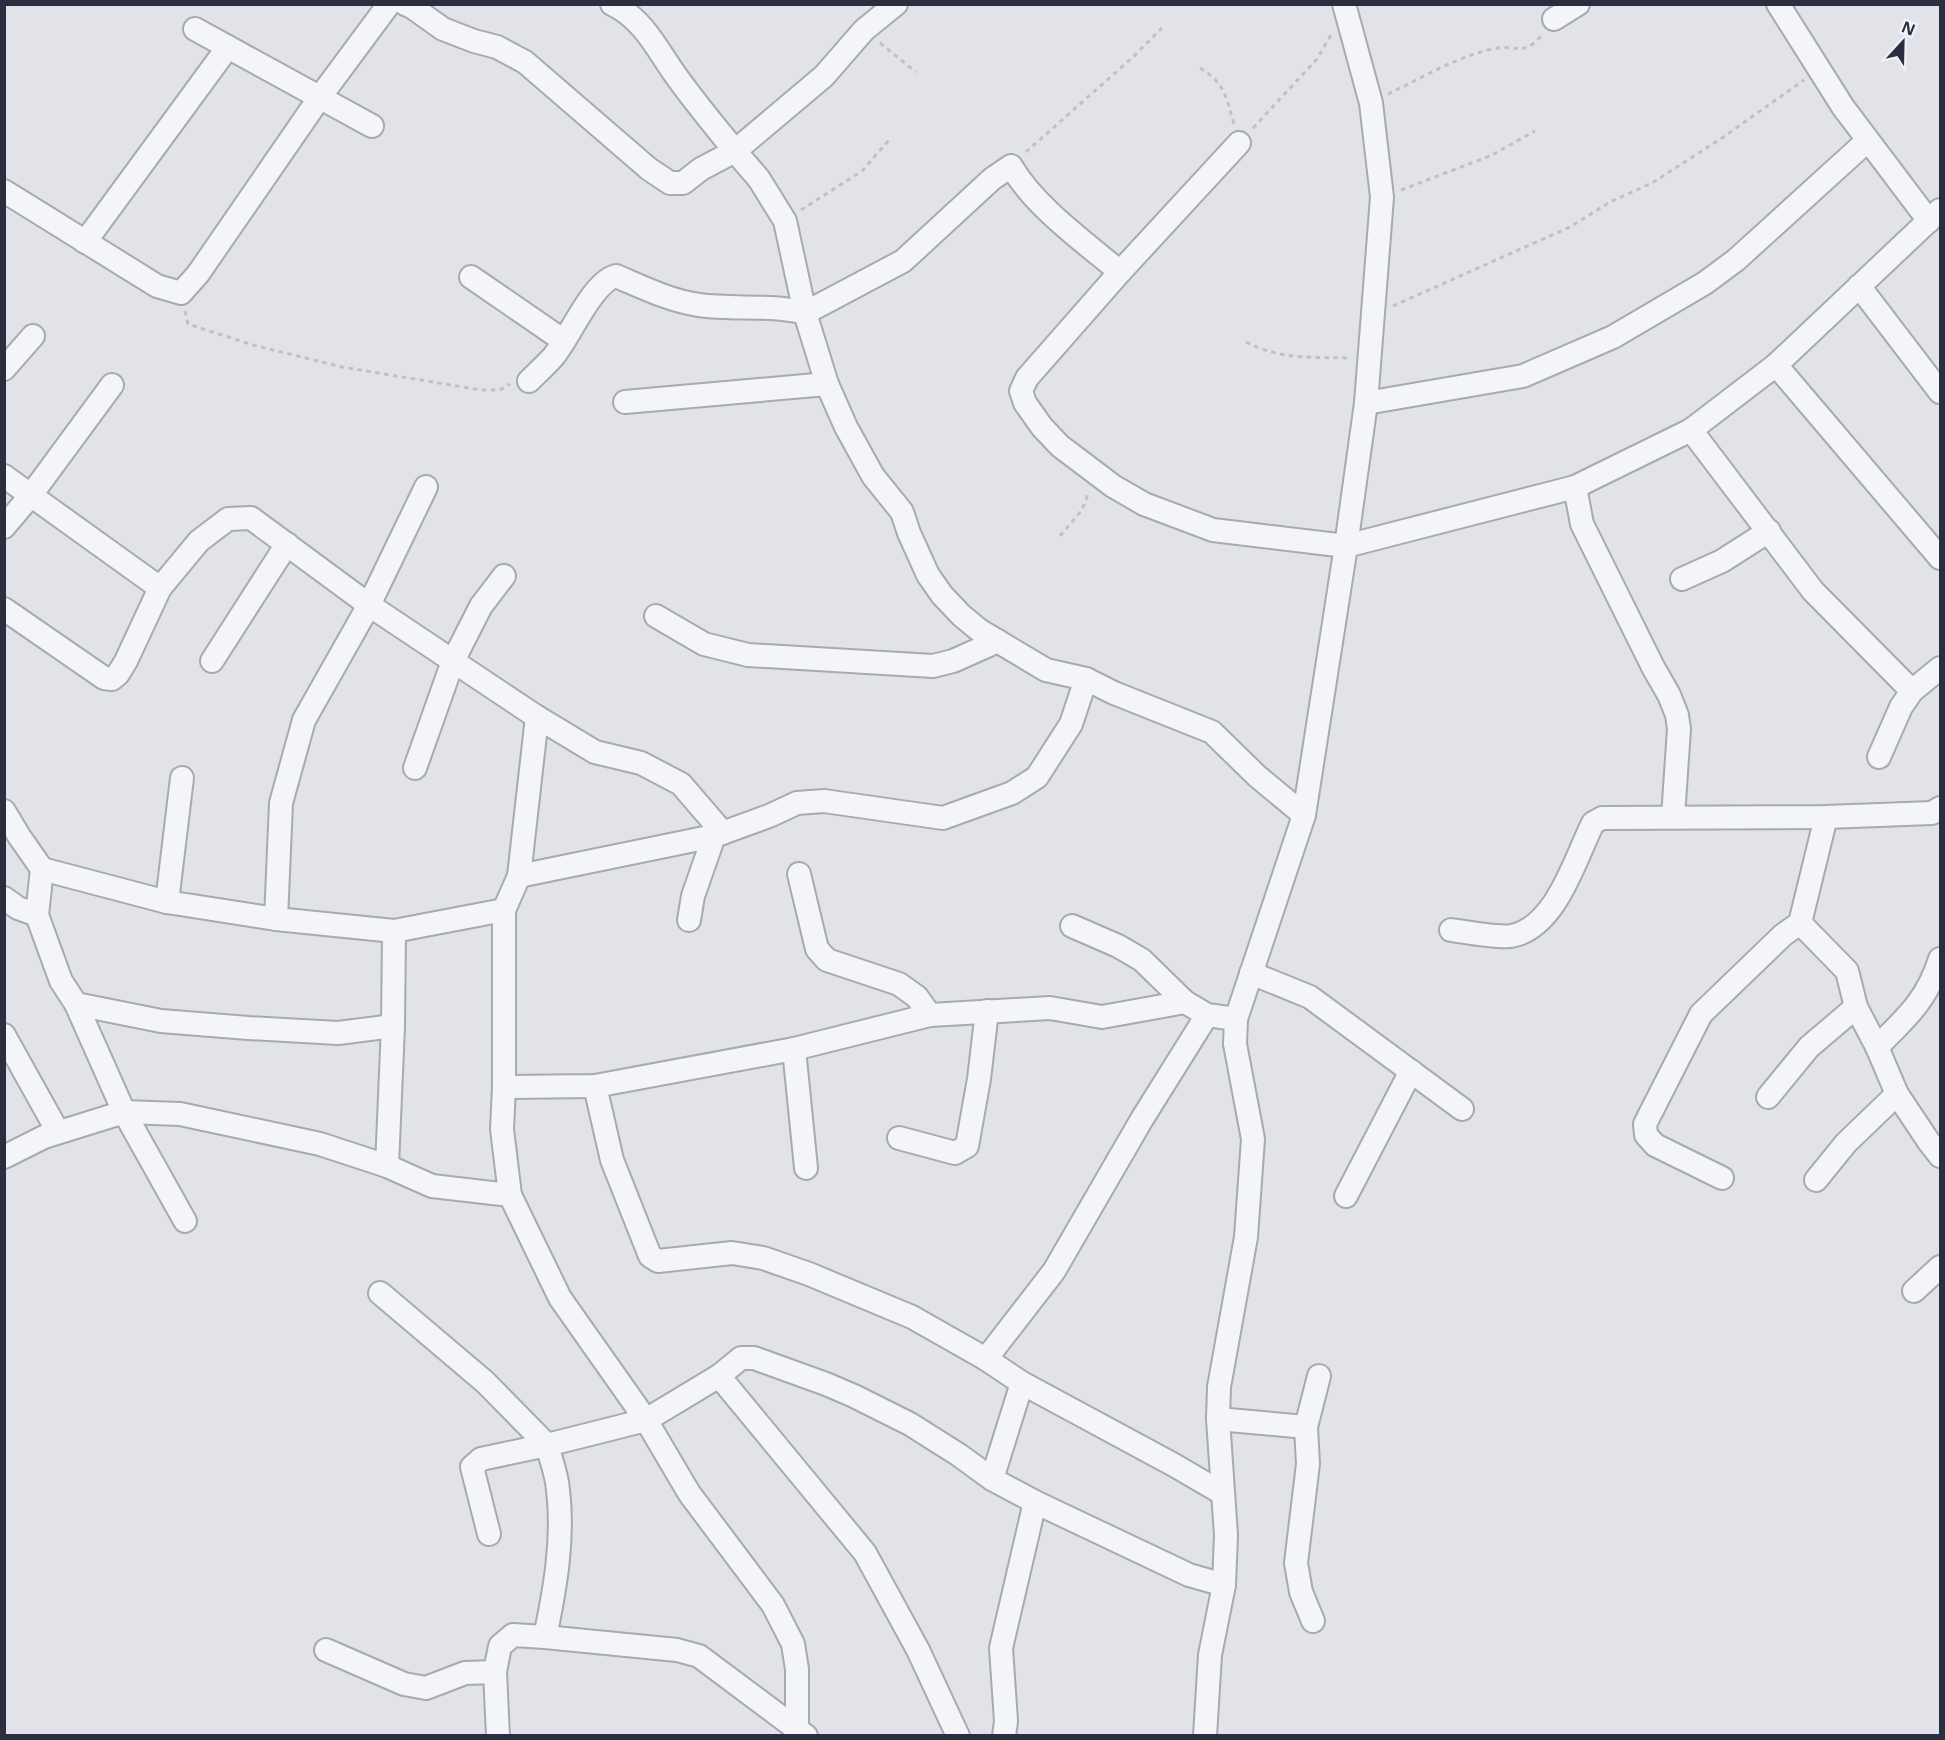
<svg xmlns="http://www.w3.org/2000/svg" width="1945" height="1740" viewBox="0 0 1945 1740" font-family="'Noto Sans',sans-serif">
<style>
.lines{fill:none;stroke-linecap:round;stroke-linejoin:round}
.minor-casing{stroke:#a7a9b3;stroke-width:26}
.path{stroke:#c0c1c8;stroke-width:3;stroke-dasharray:4.5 4.5;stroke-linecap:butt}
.minor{stroke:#f4f5f8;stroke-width:22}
</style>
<rect width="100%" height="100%" fill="#e2e3e9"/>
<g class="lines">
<g class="minor-casing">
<g id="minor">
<path d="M405,4l7,3 31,22 31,12 23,6 28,15 124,107 21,14h13l18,-14 34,-18c-21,-26 -42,-51 -61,-78 -18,-26 -32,-55 -62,-69"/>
<path d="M896,4l-32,26 -40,46 -89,75 24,28 26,42 20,92 22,71 19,43 27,49 29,36 7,21 19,42 14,20 19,20 18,15 67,40 40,9 28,14 98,39 45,44 47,39"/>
<path d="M1778,4l65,103 86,114"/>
<path d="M1554,19l24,-15"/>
<path d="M195,29l177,97"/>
<path d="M1239,143l-119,129 -93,106 -6,13 4,12 17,24 18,19 53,40 31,18 69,26 133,16 20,-143 16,-206 -11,-94 -27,-99"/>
<path d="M4,191l153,95 24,7 17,-19 122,-177 69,-93"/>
<path d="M85,242l143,-195"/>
<path d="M471,277l93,64"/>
<path d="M1859,286l81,106"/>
<path d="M1776,365l164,193"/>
<path d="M4,369l29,-33"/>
<path d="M529,381c8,-8 16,-15 24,-24 16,-18 39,-75 63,-81 26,11 54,25 83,29 35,5 72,-1 106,8l98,-52 89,-82 19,-13c24,41 72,75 109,106"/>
<path d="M625,402l202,-18"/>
<path d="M1366,403l157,-27 90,-39 92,-54 31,-23 131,-119"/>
<path d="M1691,430l122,161 99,100"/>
<path d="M4,476l156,112"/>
<path d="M1575,487l7,37 71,143 16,28 8,20 2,14 -6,88"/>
<path d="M4,527l27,-32 81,-110"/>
<path d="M1682,579l40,-18 47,-30"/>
<path d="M4,609l100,69 8,1 6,-5 8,-13 34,-73 39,-47 29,-22 23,-1 118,87 168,112 58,35 46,11 40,21 42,49"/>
<path d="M656,616l48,28 44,11 185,11 20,-5 45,-20"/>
<path d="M212,661l75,-117"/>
<path d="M1879,757l22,-50 11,-16 28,-23"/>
<path d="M415,768l38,-107 28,-55 23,-30"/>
<path d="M4,811l15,25 23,33 125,33 109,17 118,12 110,-21"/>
<path d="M42,869l-5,46 24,66 15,23 85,17 87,7 90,5 55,-7"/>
<path d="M799,874l18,75 10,11 72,24 18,13 13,18"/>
<path d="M519,876l18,-159"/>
<path d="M4,898l14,10 19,7"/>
<path d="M167,902l15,-124"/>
<path d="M276,919l5,-116 23,-83 65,-115 57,-118"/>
<path d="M689,920l4,-24 21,-60"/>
<path d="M1800,923l47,48 9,36 21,40 20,47 32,48 11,14"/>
<path d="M1072,926l46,20 24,14 43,42"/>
<path d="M1451,930c13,2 49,8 60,6 45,-8 64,-77 82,-113l9,-5 224,-1 106,-4 8,-5"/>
<path d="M1251,973l59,24 152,112"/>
<path d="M76,1004l48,108 61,109"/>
<path d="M4,1035l54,97"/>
<path d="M1877,1047c30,-30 50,-47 63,-88"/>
<path d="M794,1049l12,119"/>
<path d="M595,1086l17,74 38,96 8,5 74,-8 31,5 46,16 103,43 74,42 36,24 152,82 48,28"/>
<path d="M504,1087l91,-1 199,-37 136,-34 120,-7 52,9 83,-15 22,13 29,4"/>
<path d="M1768,1097l41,-50 47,-40"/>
<path d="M899,1138l56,15 12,-7 12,-67 8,-68"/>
<path d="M4,1157l40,-20 80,-25 56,2 140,30 67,22 45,20 78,9 50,103 86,122 -99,25c4,15 10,30 11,45 6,49 -3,99 -13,147l132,13 22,6 107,80"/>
<path d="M387,1166l6,-140 1,-95"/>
<path d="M1722,1178l-67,-33 -9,-10 -1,-11 56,-110 82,-79 17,-12 26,-106"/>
<path d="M1816,1180l30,-37 51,-49"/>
<path d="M510,1195l-8,-66 2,-42v-177l15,-34 195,-40 55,-20 28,-13 27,-2 119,17 69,-25 25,-16 34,-53 15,-45"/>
<path d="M1346,1196l65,-125"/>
<path d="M1914,1291l26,-24"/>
<path d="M380,1293l105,89 62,63 -66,14 -9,8 17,67"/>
<path d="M986,1359l68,-88 88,-152 65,-104"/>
<path d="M719,1376l146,177 53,97 40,86"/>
<path d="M1218,1419l88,8"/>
<path d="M992,1479l30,-96"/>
<path d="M1313,1621l-12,-29 -5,-29 12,-99 -2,-37 13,-51"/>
<path d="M326,1650l78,34 22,4 39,-15 30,-1"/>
<path d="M797,1729v-60l-4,-25 -20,-39 -84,-112 -43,-73 73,-44 22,-18h13l72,26 28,12 56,28 49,31 33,24 43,23 154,73 35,10"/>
<path d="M498,1736l-3,-64 5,-26 13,-11 32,2"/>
<path d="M1004,1736l2,-15 -5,-73 34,-146"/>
<path d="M1205,1736l5,-81 14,-70 2,-50 -8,-116 1,-32 27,-150 7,-98 -18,-95 1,-25 68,-204 42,-269 229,-59 116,-57 85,-65 164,-155"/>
</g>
</g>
<g class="path">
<path d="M880,43l36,29"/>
<path d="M1200,68c25,15 26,29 34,56"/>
<path d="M1388,94c34,-16 68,-37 104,-45 24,-6 30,10 51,-15"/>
<path d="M1253,128l64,-69 14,-24"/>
<path d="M1026,152l107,-95 29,-29"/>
<path d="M1401,190l89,-34 45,-25"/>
<path d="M801,210l61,-39 27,-31"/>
<path d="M1393,306l177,-79 40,-25 42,-19 67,-43 85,-60"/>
<path d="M185,311l3,13 65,21 89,22 139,23h19l10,-6"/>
<path d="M1246,342c35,18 66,15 104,16"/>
<path d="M1060,536l22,-26 7,-19"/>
</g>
<use href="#minor" class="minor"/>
</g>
<rect width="1945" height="1740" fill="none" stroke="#2b2e40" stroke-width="12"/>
<g transform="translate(1903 42) rotate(22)" stroke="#f1f2f7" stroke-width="4.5" paint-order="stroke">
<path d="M0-4.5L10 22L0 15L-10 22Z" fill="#2b2e40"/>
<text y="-9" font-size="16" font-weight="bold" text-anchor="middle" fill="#2b2e40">N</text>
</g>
</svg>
